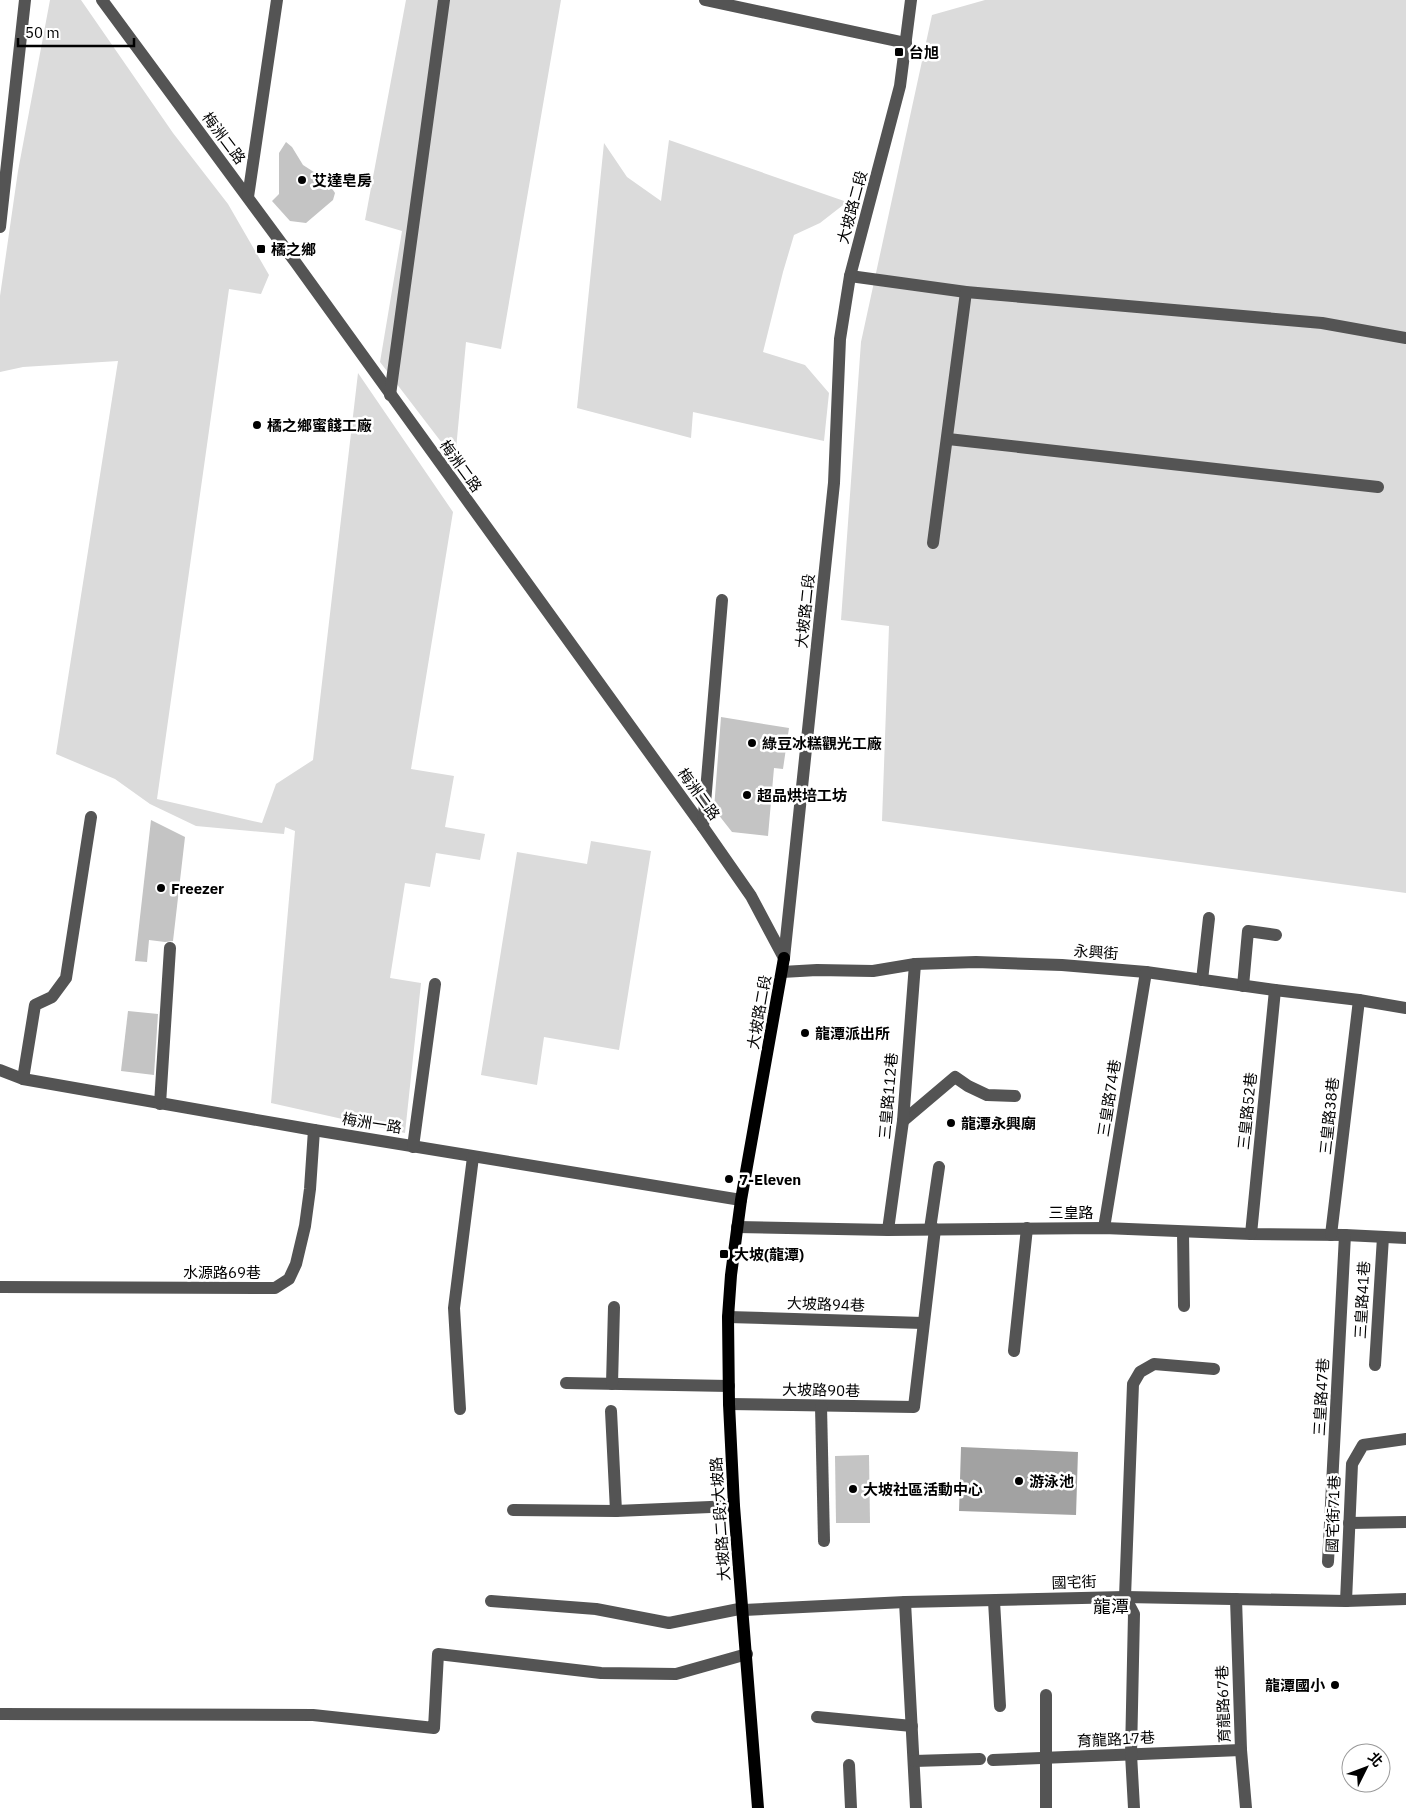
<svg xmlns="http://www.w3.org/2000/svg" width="1406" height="1808" viewBox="0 0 1406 1808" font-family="'IBM Plex Sans','Noto Sans TC',sans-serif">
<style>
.green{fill:#dbdbdb}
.water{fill:#a2a2a2}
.building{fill:#c4c4c4}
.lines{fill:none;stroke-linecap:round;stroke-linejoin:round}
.minor{stroke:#545454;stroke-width:12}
.major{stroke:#000;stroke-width:12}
.poi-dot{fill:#000;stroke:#fff;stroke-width:2}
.labels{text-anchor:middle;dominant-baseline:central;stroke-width:5;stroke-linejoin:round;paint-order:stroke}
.poi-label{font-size:15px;font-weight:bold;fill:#000;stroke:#fff;text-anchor:start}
.street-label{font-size:15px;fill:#000;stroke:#fff}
.quarter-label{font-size:18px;fill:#000;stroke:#fff}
</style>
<rect width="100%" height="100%" fill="#fff"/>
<g class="green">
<path d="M50,0h31l92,133 55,71 41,71 -8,19 -32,-5 -72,510 105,24 14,-39 37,-24 45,-387 95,139 -42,257 43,7 -9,51 40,7 -5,26 -44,-7 -6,34 -25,-4 -15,95 31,5 -16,150 -134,-30 24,-272 -10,-4 -1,7 -88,-8 -46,-22 -35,-25 -59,-25 62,-393 -95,6 -23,5v-76l18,-125z"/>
<path d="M406,0h155l-60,349 -35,-7 -11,118 -75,-98 22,-131 -37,-11z"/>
<path d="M985,0h421v893l-524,-72 7,-195 -48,-6 20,-278 71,-327z"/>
<path d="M669,140l178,62 -27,21 -26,12 -11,37 -20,80 42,13 24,28 -5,48 -131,-29 -2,26 -114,-30 27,-265 23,34 34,24z"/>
<path d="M591,841l60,10 -32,199 -75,-13 -7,48 -56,-10 36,-223 70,12z"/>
</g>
<path class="water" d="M961,1447l117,5 -2,63 -117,-4z"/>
<g class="building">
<path d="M286,142l6,5 11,18 17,11 9,8 6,9 -2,7 -27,23 -16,-2 -18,-20 7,-7v-41z"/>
<path d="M721,717l68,11 -6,41 -9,-1 -6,68 -36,-4 -18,-23z"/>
<path d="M151,820l34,17 -12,104 -8,1 -16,-2 -2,22 -12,-1z"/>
<path d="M128,1011l30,3 -4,61 -33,-4z"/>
<path d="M869,1455l1,68h-34l-1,-67z"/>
</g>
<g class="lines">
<g class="minor">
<path d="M102,0l194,263 407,564 48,69 33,62"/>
<path d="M705,0l201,43"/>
<path d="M248,197l29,-197"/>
<path d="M0,227l25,-227"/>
<path d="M850,276l116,16 356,31 84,15"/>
<path d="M390,395l54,-395"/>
<path d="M948,439l430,48"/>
<path d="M933,543l33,-251"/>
<path d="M703,827l19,-227"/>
<path d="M784,958l50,-475 6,-144 10,-63 50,-190 11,-86"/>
<path d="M782,972l35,-2 56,1 42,-7 61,-2 86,3 84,7 129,18 84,10 47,8"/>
<path d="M1202,980l7,-62"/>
<path d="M1243,986l5,-55 28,4"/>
<path d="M0,1070l23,9 291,51 427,70"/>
<path d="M23,1079l12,-74 17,-8 14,-19 25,-161"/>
<path d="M160,1104l10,-156"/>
<path d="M903,1121l52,-44 13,9 19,9 28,1"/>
<path d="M413,1147l22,-163"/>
<path d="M737,1227l151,3 216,-2 147,6 94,1 61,3"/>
<path d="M1104,1228l42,-256"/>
<path d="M930,1229l9,-62"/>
<path d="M888,1230l15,-109 12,-157"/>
<path d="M1183,1232l1,74"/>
<path d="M1251,1234l24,-244"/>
<path d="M1331,1235l28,-235"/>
<path d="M0,1287l275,1 14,-9 7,-15 9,-38 5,-37 4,-59"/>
<path d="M728,1317l195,6"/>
<path d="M1014,1351l13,-123"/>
<path d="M1375,1365l8,-128"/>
<path d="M566,1383l163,3"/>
<path d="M612,1384l2,-77"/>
<path d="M729,1404l185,3 21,-178"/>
<path d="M821,1406l3,135"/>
<path d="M460,1409l-6,-101 19,-151"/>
<path d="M611,1411l5,100"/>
<path d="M513,1510l103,1 118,-5"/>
<path d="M1349,1523l57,-1"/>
<path d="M1328,1562l17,-327"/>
<path d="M1236,1599l5,151 5,58"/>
<path d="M491,1601l105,8 73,14 70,-14 5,1 161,-8 220,-5 221,4 60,-2"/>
<path d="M994,1601l6,105"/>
<path d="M1346,1601l6,-137 11,-19 43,-6"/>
<path d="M905,1602l11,206"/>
<path d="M0,1714l313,1 121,13 4,-74 163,19 75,1 71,-20"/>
<path d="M817,1717l95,9"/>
<path d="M993,1760l248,-10"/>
<path d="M914,1761l66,-2"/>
<path d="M849,1765l2,43"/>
<path d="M1046,1808v-113"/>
<path d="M1134,1808l-3,-54 3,-140 -9,-17 8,-213 7,-12 14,-8 60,5"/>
</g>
<path class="major" d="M758,1808l-24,-302 -5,-102 -1,-87 3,-42 10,-75 43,-242"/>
</g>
<g class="poi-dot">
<rect x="894" y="47" width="10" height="10" rx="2.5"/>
<circle cx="302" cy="180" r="5"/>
<rect x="256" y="244" width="10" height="10" rx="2.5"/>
<circle cx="257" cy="425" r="5"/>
<circle cx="752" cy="743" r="5"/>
<circle cx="747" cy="795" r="5"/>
<circle cx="161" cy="888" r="5"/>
<circle cx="805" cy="1033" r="5"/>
<circle cx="951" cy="1123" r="5"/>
<circle cx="729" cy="1179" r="5"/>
<rect x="719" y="1249" width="10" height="10" rx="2.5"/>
<circle cx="1019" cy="1481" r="5"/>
<circle cx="853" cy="1489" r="5"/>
<circle cx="1335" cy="1685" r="5"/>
</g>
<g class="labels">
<g class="poi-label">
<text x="909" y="52">台旭</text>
<text x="312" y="180">艾達皂房</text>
<text x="271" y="249">橘之鄉</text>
<text x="267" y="425">橘之鄉蜜餞工廠</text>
<text x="762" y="743">綠豆冰糕觀光工廠</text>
<text x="757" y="795">超品烘培工坊</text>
<text x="171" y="888">Freezer</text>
<text x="815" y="1033">龍潭派出所</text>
<text x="961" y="1123">龍潭永興廟</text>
<text x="739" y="1179">7-Eleven</text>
<text x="734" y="1254">大坡(龍潭)</text>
<text x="1029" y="1481">游泳池</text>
<text x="863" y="1489">大坡社區活動中心</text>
<text x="1325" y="1685" text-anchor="end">龍潭國小</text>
</g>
<g class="street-label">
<text transform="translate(224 138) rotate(53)">梅洲二路</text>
<text transform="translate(852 207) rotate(-75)">大坡路二段</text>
<text transform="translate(461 466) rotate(54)">梅洲二路</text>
<text transform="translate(805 611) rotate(-84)">大坡路二段</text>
<text transform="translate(699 794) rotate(54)">梅洲二路</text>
<text transform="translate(1096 952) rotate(4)">永興街</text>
<text transform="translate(759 1012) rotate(-80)">大坡路二段</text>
<text transform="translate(888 1096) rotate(-85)">三皇路112巷</text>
<text transform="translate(1109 1098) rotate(-81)">三皇路74巷</text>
<text transform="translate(1247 1111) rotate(-84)">三皇路52巷</text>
<text transform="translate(1329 1116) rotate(-84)">三皇路38巷</text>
<text transform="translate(372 1123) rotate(9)">梅洲一路</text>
<text x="1071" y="1212">三皇路</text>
<text x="222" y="1272">水源路69巷</text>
<text transform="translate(1362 1300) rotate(-87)">三皇路41巷</text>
<text transform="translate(826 1304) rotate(2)">大坡路94巷</text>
<text transform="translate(821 1390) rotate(1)">大坡路90巷</text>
<text transform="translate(1321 1397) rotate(-87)">三皇路47巷</text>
<text transform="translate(1333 1514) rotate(-88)">國宅街71巷</text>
<text transform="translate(720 1519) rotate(-94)">大坡路二段;大坡路</text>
<text transform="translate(1074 1582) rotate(-2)">國宅街</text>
<text transform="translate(1223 1704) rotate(-92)">育龍路67巷</text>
<text transform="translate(1116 1739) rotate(-3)">育龍路17巷</text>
</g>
<g class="quarter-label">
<text x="1111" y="1606">龍潭</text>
</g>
</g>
<g transform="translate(1366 1768) rotate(48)"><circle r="24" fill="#ffffff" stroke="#999999"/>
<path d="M0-4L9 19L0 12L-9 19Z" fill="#000000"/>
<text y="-8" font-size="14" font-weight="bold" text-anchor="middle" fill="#000000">北</text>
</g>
<path d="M18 38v8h116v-8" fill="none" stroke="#000000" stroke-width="2.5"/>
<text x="25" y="38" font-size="15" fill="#000000" stroke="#ffffff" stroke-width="4" paint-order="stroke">50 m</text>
</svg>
